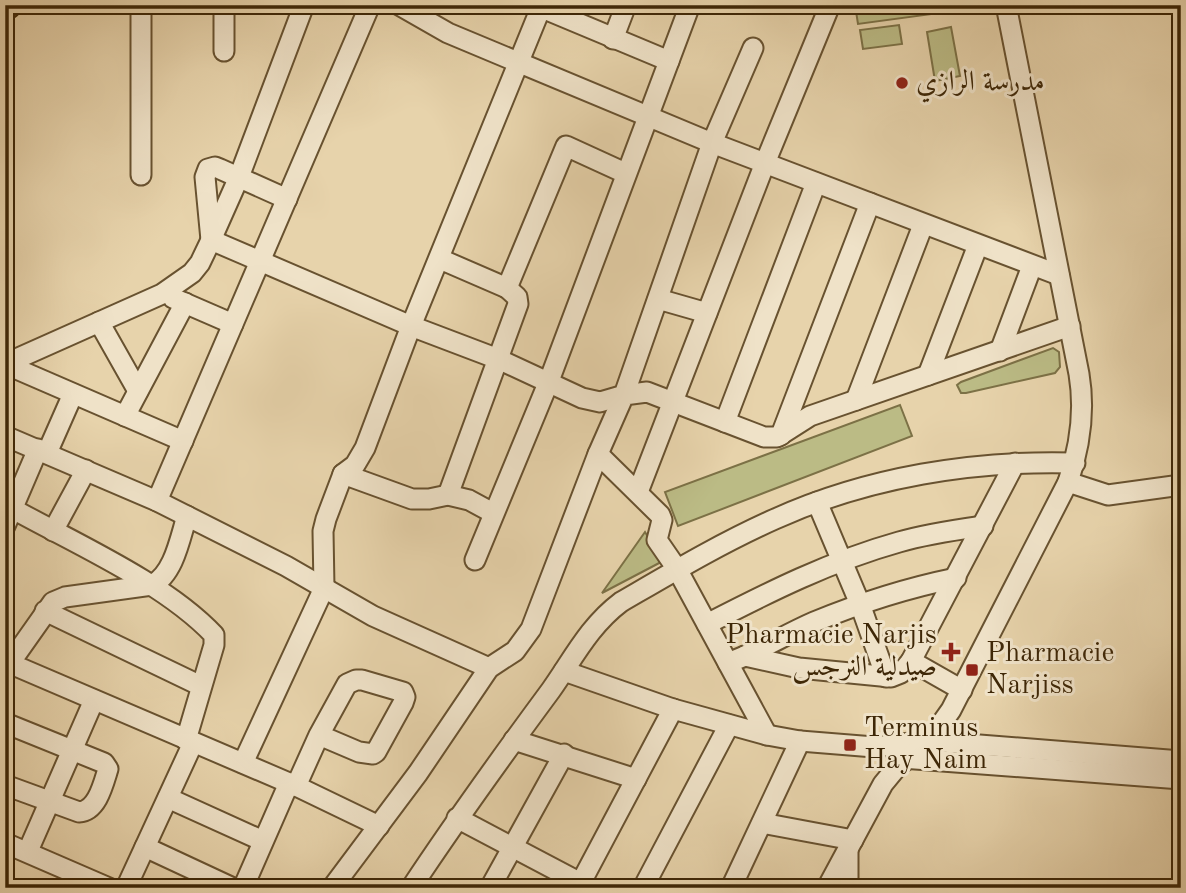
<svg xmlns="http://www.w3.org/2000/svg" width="1186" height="893" viewBox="0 0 1186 893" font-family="'Old Standard TT',Amiri,serif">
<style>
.green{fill:#bbbb85;stroke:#7c7146;stroke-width:2}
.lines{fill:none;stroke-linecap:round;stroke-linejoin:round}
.minor-casing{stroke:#685230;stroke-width:23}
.major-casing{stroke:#3e2707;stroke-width:28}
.minor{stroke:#efe2c8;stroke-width:19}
.major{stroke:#e4ba76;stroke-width:24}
.poi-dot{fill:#8f2418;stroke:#efe2c8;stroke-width:2.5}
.labels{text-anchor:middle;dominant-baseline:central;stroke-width:6;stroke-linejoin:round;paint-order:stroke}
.poi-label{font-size:28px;fill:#3e2707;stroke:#efe2c8;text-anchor:start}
</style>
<rect width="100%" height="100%" fill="#e7d3ab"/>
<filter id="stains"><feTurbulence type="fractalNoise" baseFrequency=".00286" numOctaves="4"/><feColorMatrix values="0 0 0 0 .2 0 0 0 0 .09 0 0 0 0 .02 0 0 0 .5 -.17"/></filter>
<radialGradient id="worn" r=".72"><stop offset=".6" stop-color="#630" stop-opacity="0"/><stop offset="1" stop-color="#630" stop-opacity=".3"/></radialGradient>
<g class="green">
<path d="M855,5h76l1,9 -74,10z"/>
<path d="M899,25l3,19 -39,5 -3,-19z"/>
<path d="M951,27l9,49 -25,5 -8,-49z"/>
<path d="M1053,348l6,4 1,15 -5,6 -89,20h-5l-4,-8 4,-3z"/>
<path d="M900,405l12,31 -234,90 -13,-34z"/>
<path d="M645,532l18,29 -61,32z"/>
</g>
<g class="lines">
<g class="minor-casing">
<g id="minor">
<path d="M224,5v46"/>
<path d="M399,5l49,28 264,110 347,132"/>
<path d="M542,8l127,53"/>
<path d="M613,39l13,-34"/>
<path d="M141,175v-170"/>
<path d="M287,199l-67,-30 -5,-2 -7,2 -3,8 6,63 200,86 87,33 84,39 18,4 24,-7 88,-252 41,-95"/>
<path d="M440,259l67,29 10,9 1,7 -70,191"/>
<path d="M507,288l59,-142 59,27"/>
<path d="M173,298l60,26"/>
<path d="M658,299l49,14"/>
<path d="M99,322l39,69"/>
<path d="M1000,351l32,-85"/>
<path d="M5,364l157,-70 30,-21 8,-10 11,-23 28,-63 65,-172"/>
<path d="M5,364l178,77"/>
<path d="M928,375l50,-130"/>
<path d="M856,400l67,-175"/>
<path d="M125,416l60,-113"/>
<path d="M725,422l91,-239"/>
<path d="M781,435l89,-232"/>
<path d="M5,436l152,65 129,65 87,50 116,52"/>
<path d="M47,453l26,-59"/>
<path d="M598,454l62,61 2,5 -5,20 20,29 90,166"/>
<path d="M343,474l69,25h17l19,-4 21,5 24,13"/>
<path d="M1068,482l40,13 73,-10"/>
<path d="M638,492l127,-329 65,-158"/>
<path d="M157,501l213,-496"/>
<path d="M817,502l43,102 26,73"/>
<path d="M13,509c63,35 152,74 201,126v10l-28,95"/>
<path d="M5,526l33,-77"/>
<path d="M53,531l33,-61"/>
<path d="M475,560l74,-179 141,-376"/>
<path d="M45,611l156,75"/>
<path d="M707,624c62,-32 124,-63 192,-82 27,-8 56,-12 84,-16"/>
<path d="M745,656c24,-11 46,-24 69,-34 46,-19 93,-34 142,-44"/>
<path d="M911,661l104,-198"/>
<path d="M728,663l17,-7 54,12 92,9 10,-4 10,-12 51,29"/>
<path d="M11,664l285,122 83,40"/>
<path d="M5,670l48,-68 12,-5 87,-12c22,-11 28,-47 35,-69"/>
<path d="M564,671l109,38 94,26 33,6 74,6 55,-6 252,20"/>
<path d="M5,723l99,40 4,6c-5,16 -11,42 -29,43l-74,-27"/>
<path d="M514,740l122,39"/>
<path d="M902,758l279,21"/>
<path d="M243,763l81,-175 -1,-57 3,-12 17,-45 12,-9 10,-17 46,-122 131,-321"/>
<path d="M296,786l23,-51 28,-51 9,-4h6l41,12 2,5 -2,6 -27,49 -3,2 -14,-2 -40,-17"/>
<path d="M168,798l95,43"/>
<path d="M457,818l133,70"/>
<path d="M762,823l91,17"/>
<path d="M5,843l104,45"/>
<path d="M145,847l88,41"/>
<path d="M848,850v38"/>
<path d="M28,851l66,-151"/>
<path d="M126,888l67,-145"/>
<path d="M243,888l46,-105"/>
<path d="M332,888l86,-115 71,-105 26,-17 16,-22 67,-175 26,-59 23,-3 117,45h13l33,-21 260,-90"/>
<path d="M411,888c45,-68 92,-133 140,-198 22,-31 38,-64 70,-88 50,-29 100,-59 154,-83 93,-42 199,-59 300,-56"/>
<path d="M490,888l74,-134"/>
<path d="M578,888l95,-179"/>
<path d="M643,888l86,-163"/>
<path d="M731,888l69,-147"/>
<path d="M827,888l56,-104 14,-17 32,-26 22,-31 117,-228c12,-35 17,-72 11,-108l-73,-369"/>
</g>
</g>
<g class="major-casing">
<path id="major" d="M5,8l4,-3"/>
</g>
<use href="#minor" class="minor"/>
<use href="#major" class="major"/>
</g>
<g class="poi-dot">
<circle cx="902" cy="83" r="7"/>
<path d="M947.5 641.5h7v7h7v7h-7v7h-7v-7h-7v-7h7z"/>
<rect x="965" y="663" width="14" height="14" rx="3.5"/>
<rect x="843" y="738" width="14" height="14" rx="3.5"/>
</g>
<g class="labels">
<g class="poi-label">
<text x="916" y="83">مدرسة الرازي</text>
<text x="937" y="636" text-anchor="end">Pharmacie Narjis<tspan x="937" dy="32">صيدلية النرجس</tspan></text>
<text x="986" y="654">Pharmacie<tspan x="986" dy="32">Narjiss</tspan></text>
<text x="864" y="729">Terminus<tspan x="864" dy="32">Hay Naim</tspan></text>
</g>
</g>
<rect width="1186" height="893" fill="none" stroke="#e7d3ab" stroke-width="28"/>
<rect x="7" y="7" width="1172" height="879" fill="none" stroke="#3e2707" stroke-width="3.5"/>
<rect x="14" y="14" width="1158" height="865" fill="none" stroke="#3e2707" stroke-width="2"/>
<rect width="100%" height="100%" filter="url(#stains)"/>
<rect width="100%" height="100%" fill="url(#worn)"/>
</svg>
